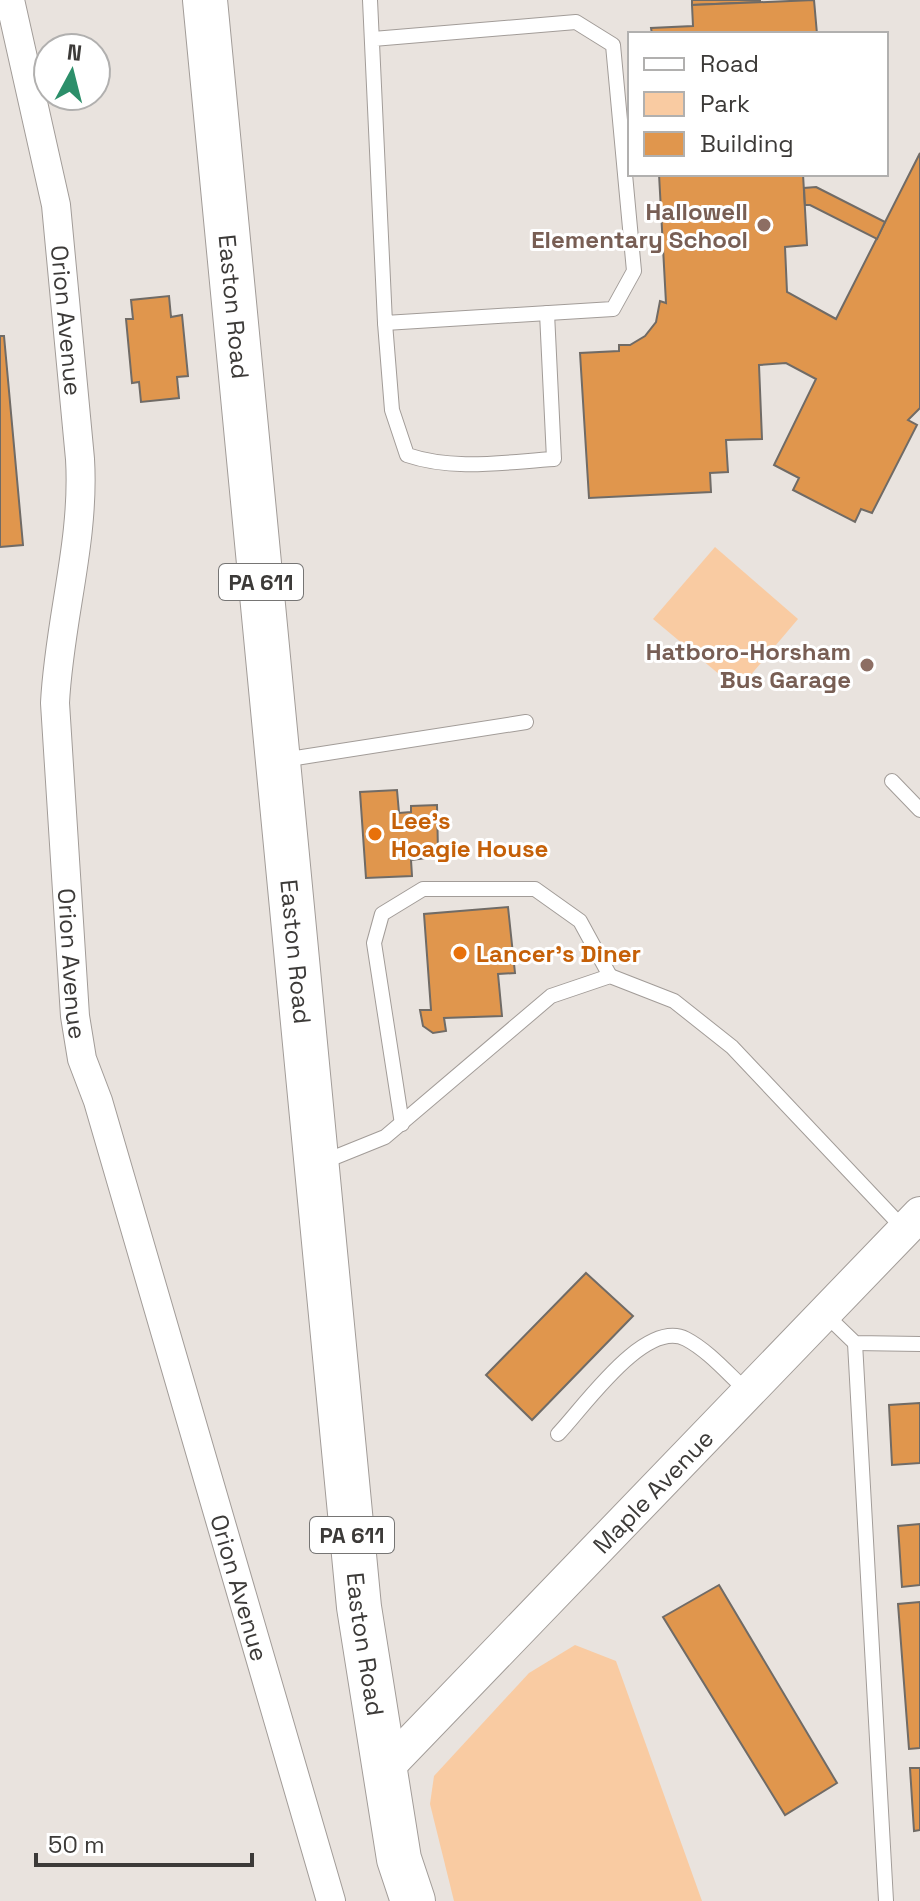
<svg xmlns="http://www.w3.org/2000/svg" width="920" height="1901" viewBox="0 0 920 1901" font-family="'Space Grotesk',sans-serif">
<style>
.green{fill:#f9cba2}
.building{fill:#e0964d;stroke:#706b66;stroke-width:2}
.lines{fill:none;stroke-linecap:round;stroke-linejoin:round}
.service-casing{stroke:#a29c98;stroke-width:16}
.minor-casing{stroke:#a29c98;stroke-width:30}
.tertiary-casing{stroke:#a29c98;stroke-width:36}
.trunk-casing{stroke:#a29c98;stroke-width:46}
.service{stroke:#fff;stroke-width:14}
.minor{stroke:#fff;stroke-width:28}
.tertiary{stroke:#fff;stroke-width:34}
.trunk{stroke:#fff;stroke-width:44}
.education-dot{fill:#8d6e63;stroke:#fff;stroke-width:3}
.food-dot{fill:#e8710a;stroke:#fff;stroke-width:3}
.labels{text-anchor:middle;dominant-baseline:central;stroke-width:6;stroke-linejoin:round;paint-order:stroke}
.shield{fill:#fff;stroke:#767574;stroke-width:2}
.shield-label{font-size:22px;font-weight:bold;fill:#3c3a38}
.education-label{font-size:24px;font-weight:bold;fill:#785e54;stroke:#fff;text-anchor:end}
.street-label{font-size:24px;fill:#3c3a38;stroke:#fff}
.food-label{font-size:24px;font-weight:bold;fill:#c56008;stroke:#fff;text-anchor:start}
</style>
<rect width="100%" height="100%" fill="#e9e3de"/>
<g class="green">
<path d="M715,547l83,72 -60,71 -85,-71z"/>
<path d="M575,1645l41,16 86,240h-248l-24,-97 4,-28 95,-103z"/>
</g>
<g class="building">
<path d="M692,0h68v2l-68,3z"/>
<path d="M814,0l3,34h-165l-1,-6 42,-2 -1,-21z"/>
<path d="M920,153v255l-12,12 9,5 -45,88 -11,-4 -6,13 -62,-32 6,-12 -25,-13 42,-86 -30,-16 -27,2 3,74 -36,1 2,32 -18,1 1,19 -122,6 -9,-145 39,-2v-6h11l15,-9 11,-14 4,-21 6,2 -7,-129h144l4,71 -22,2 2,45 49,27z"/>
<path d="M816,187l69,35 -8,17 -67,-34h-5l-1,-17z"/>
<path d="M169,296l2,21 11,-2 6,61 -11,1 2,21 -38,4 -2,-20 -7,1 -6,-64h7l-2,-19z"/>
<path d="M0,336h4l19,209 -23,2z"/>
<path d="M397,790l2,23 12,-1v-6l26,-1 1,47 -11,1 -1,5 -15,2 1,16 -46,2 -6,-86z"/>
<path d="M508,907l7,66 -17,1 4,42 -58,2 2,13 -13,2 -10,-7 -3,-16h11l-7,-96z"/>
<path d="M586,1273l47,43 -101,104 -46,-45z"/>
<path d="M920,1403v60l-28,2 -3,-60z"/>
<path d="M920,1524v61l-18,2 -4,-61z"/>
<path d="M719,1585l118,198 -52,32 -122,-198z"/>
<path d="M920,1602v146l-11,1 -11,-145z"/>
<path d="M910,1768h10v62l-6,1z"/>
</g>
<g class="lines">
<g class="service-casing">
<g id="service">
<path d="M370,0l15,323 228,-14 21,-38 -21,-226 -37,-23 -203,17"/>
<path d="M385,323l7,87 15,45c47,16 98,7 147,4l-7,-146"/>
<path d="M283,760l243,-38"/>
<path d="M892,781l28,29"/>
<path d="M402,1124l-28,-181 8,-29 41,-25h112l45,32 30,55"/>
<path d="M323,1162l62,-25 166,-141 59,-20 64,25 58,46 173,183"/>
<path d="M825,1314l30,29 65,1"/>
<path d="M855,1343l31,558"/>
<path d="M558,1434c26,-27 87,-116 128,-95 23,12 43,36 62,53"/>
</g>
</g>
<g class="minor-casing">
<g id="minor">
<path id="s1" d="M10,0l46,205 24,254c5,82 -21,162 -25,244l20,313 7,43 16,42 233,800"/>
</g>
</g>
<g class="tertiary-casing">
<g id="tertiary">
<path id="s2" d="M385,1769l535,-555"/>
</g>
</g>
<g class="trunk-casing">
<g id="trunk">
<path id="s3" d="M205,0l154,1607 40,252 14,42"/>
</g>
</g>
<use href="#service" class="service"/>
<use href="#minor" class="minor"/>
<use href="#tertiary" class="tertiary"/>
<use href="#trunk" class="trunk"/>
</g>
<g class="education-dot">
<circle cx="764" cy="225" r="8"/>
<circle cx="867" cy="665" r="8"/>
</g>
<g class="food-dot">
<circle cx="375" cy="834" r="8"/>
<circle cx="460" cy="953" r="8"/>
</g>
<g class="labels">
<g class="shield">
<rect x="219" y="564" width="84" height="36" rx="6"/>
<rect x="310" y="1517" width="84" height="36" rx="6"/>
</g>
<g class="shield-label">
<text x="261" y="582">PA 611</text>
<text x="352" y="1535">PA 611</text>
</g>
<g class="education-label">
<text x="748" y="211">Hallowell<tspan x="748" dy="28">Elementary School</tspan></text>
<text x="851" y="651">Hatboro-Horsham<tspan x="851" dy="28">Bus Garage</tspan></text>
</g>
<g class="street-label">
<text stroke="none"><textPath href="#s3" startOffset="308">Easton Road</textPath></text>
<text stroke="none"><textPath href="#s1" startOffset="326">Orion Avenue</textPath></text>
<text stroke="none"><textPath href="#s3" startOffset="956">Easton Road</textPath></text>
<text stroke="none"><textPath href="#s1" startOffset="972">Orion Avenue</textPath></text>
<text stroke="none"><textPath href="#s2" startOffset="386">Maple Avenue</textPath></text>
<text stroke="none"><textPath href="#s1" startOffset="1620">Orion Avenue</textPath></text>
<text stroke="none"><textPath href="#s3" startOffset="1652">Easton Road</textPath></text>
</g>
<g class="food-label">
<text x="391" y="820">Lee's<tspan x="391" dy="28">Hoagie House</tspan></text>
<text x="476" y="953">Lancer's Diner</text>
</g>
</g>
<rect x="628" y="32" width="260" height="144" fill="#ffffff" stroke="#b1b0af" stroke-width="2"/>
<rect x="644" y="58" width="40" height="12" fill="#ffffff" stroke="#b1b0af" stroke-width="2"/>
<text x="700" y="72" font-size="24" fill="#3c3a38">Road</text>
<rect x="644" y="92" width="40" height="24" fill="#f9cba2" stroke="#b1b0af" stroke-width="2"/>
<text x="700" y="112" font-size="24" fill="#3c3a38">Park</text>
<rect x="644" y="132" width="40" height="24" fill="#e0964d" stroke="#b1b0af" stroke-width="2"/>
<text x="700" y="152" font-size="24" fill="#3c3a38">Building</text>
<g transform="translate(72 72) rotate(7)"><circle r="38" fill="#ffffff" stroke="#b1b0af" stroke-width="2"/>
<path d="M0-6L14 30L0 20L-14 30Z" fill="#2c8f6a"/>
<text y="-12" font-size="22" font-weight="bold" text-anchor="middle" fill="#3c3a38">N</text>
</g>
<path d="M36 1853v12h216v-12" fill="none" stroke="#3c3a38" stroke-width="4"/>
<text x="48" y="1853" font-size="24" fill="#3c3a38" stroke="#ffffff" stroke-width="6" paint-order="stroke">50 m</text>
</svg>
